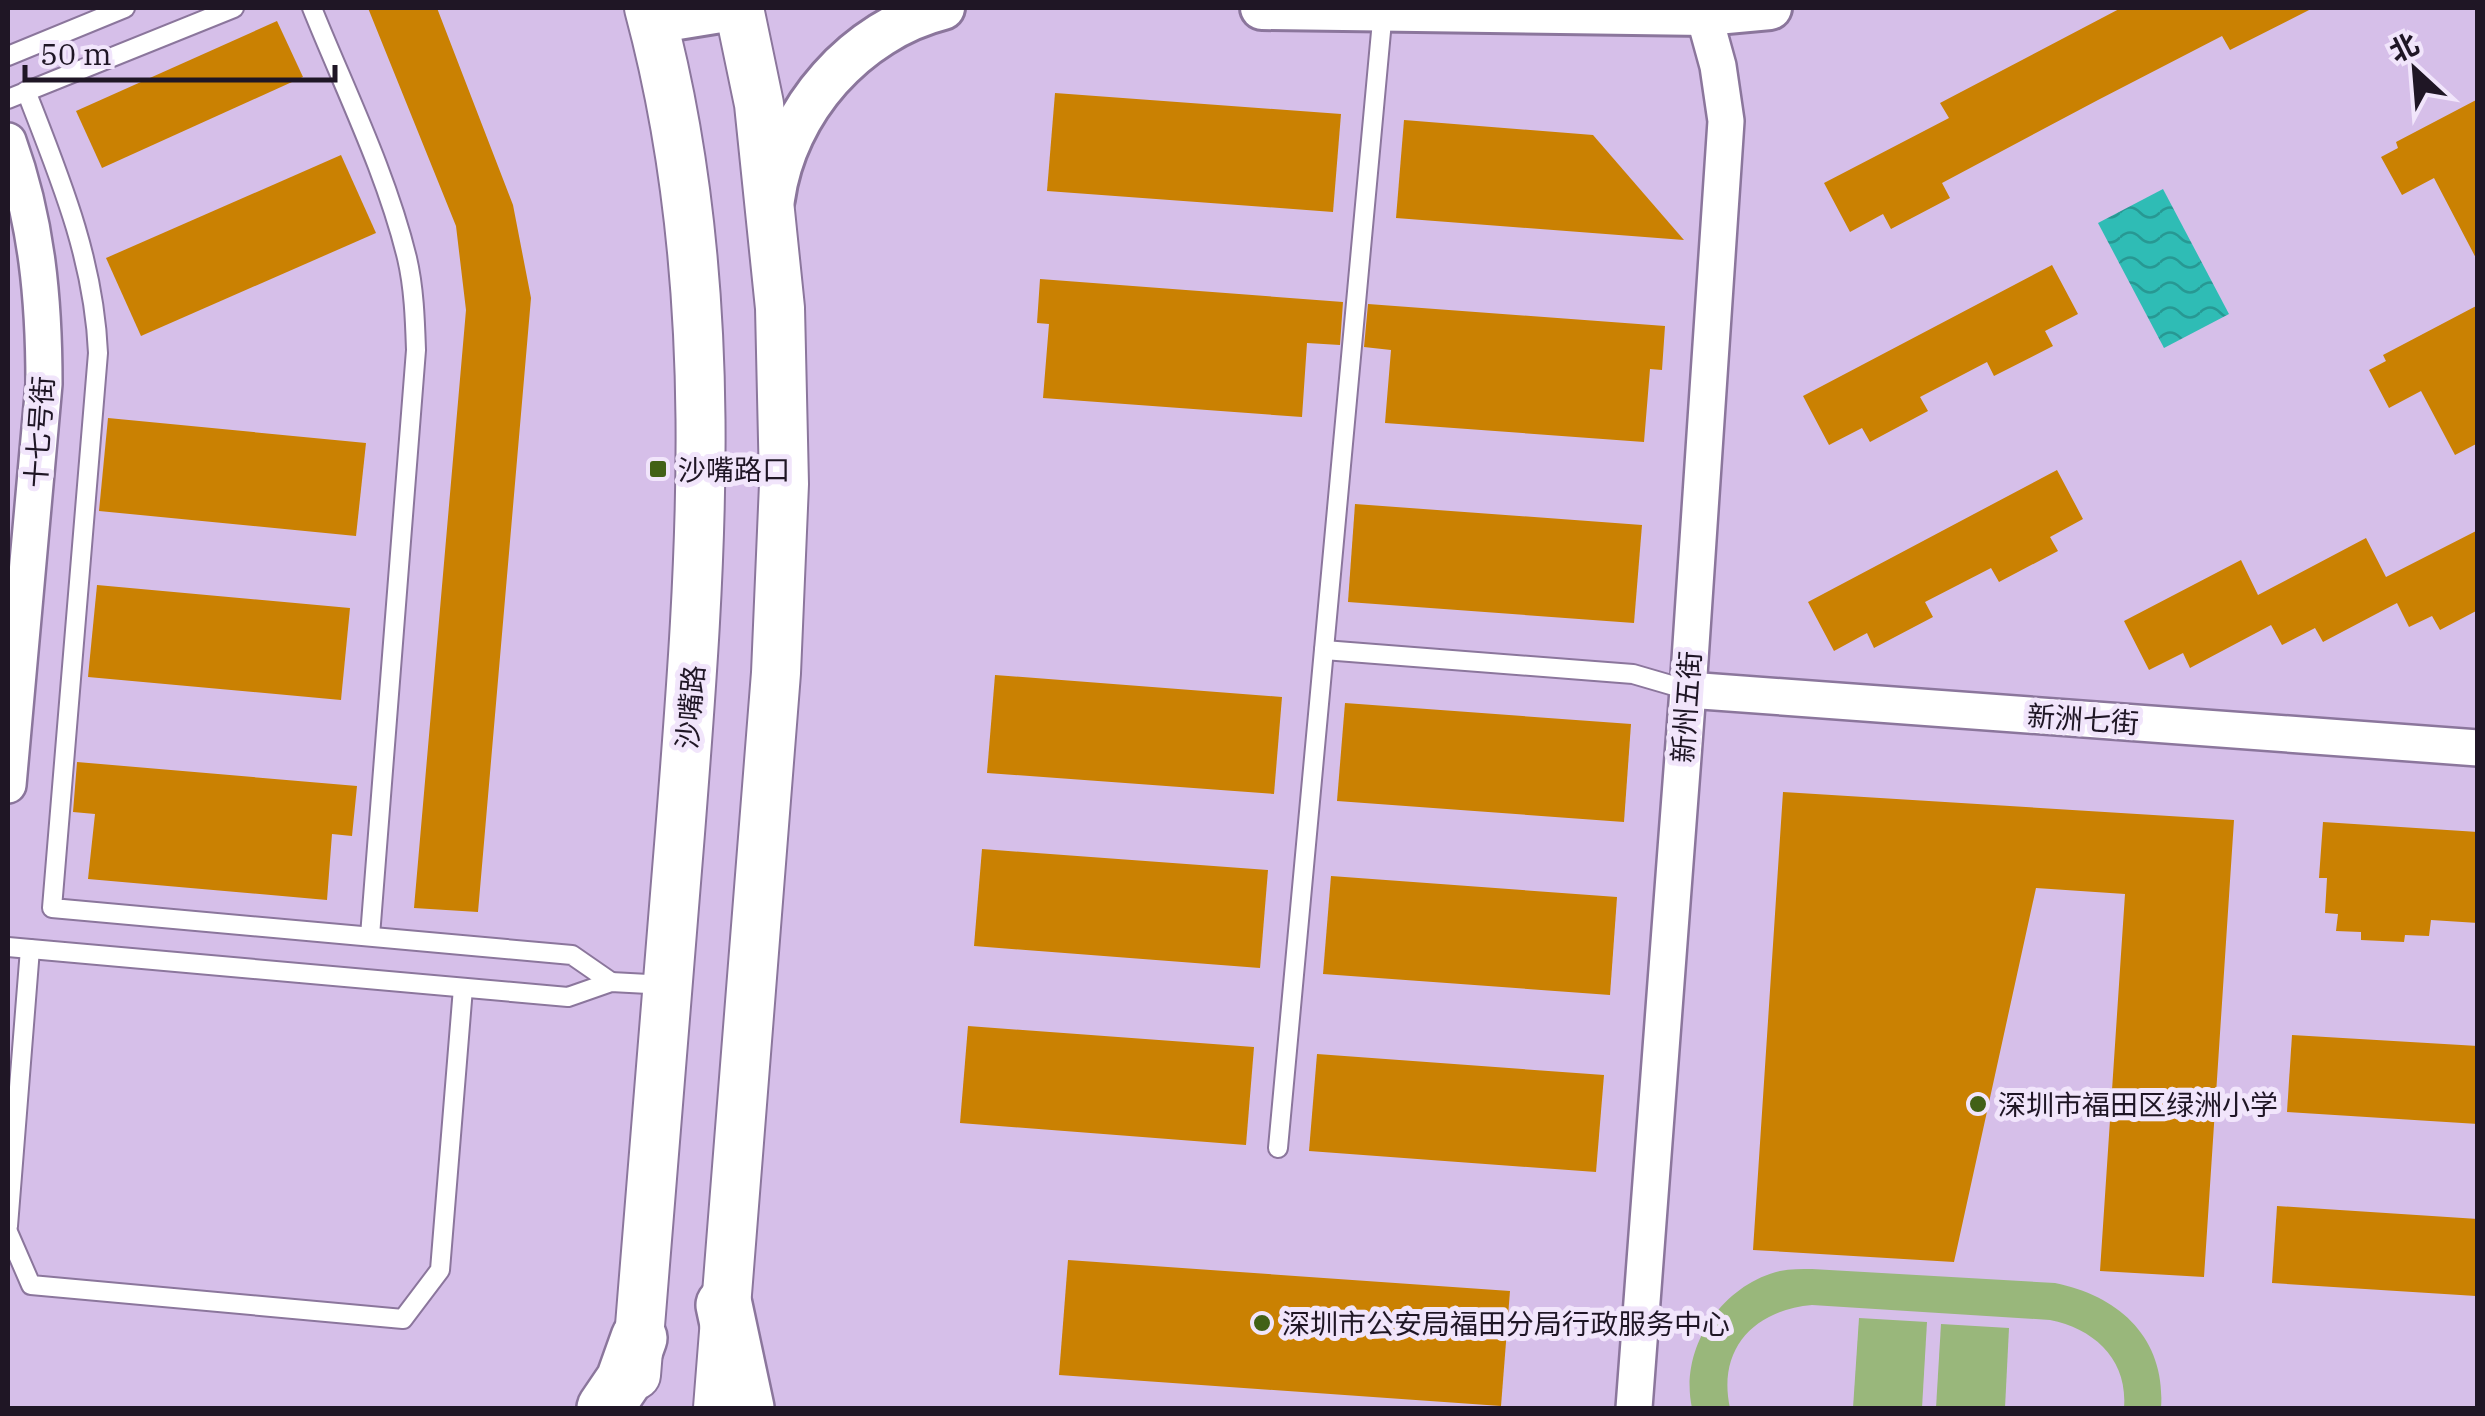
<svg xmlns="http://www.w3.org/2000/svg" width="2485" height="1416" viewBox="0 0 2485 1416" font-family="'IBM Plex Serif','Noto Sans SC',serif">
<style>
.pitch{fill:#99b77b}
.water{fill:url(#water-waves)}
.building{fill:#ca8102}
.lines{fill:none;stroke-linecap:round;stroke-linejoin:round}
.service-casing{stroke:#8b769c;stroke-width:22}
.minor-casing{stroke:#8b769c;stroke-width:40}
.tertiary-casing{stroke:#8b769c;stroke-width:48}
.secondary-casing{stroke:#8b769c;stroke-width:52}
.primary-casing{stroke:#8b769c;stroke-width:60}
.service{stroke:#fff;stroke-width:18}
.minor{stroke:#fff;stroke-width:35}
.tertiary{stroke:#fff;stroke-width:42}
.secondary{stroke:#fff;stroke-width:48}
.primary{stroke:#fff;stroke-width:55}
.poi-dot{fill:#426116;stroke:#f1e5fb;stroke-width:4}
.labels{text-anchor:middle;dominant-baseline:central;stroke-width:10;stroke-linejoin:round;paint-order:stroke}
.street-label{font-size:28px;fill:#1f1625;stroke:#f1e5fb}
.poi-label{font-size:28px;fill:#1f1625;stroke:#f1e5fb;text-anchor:start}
</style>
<defs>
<pattern id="water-waves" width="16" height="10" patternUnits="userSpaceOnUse" patternTransform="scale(2.5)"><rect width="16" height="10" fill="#2fbcb5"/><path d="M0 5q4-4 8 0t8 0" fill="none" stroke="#279893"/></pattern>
</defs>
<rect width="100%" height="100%" fill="#d6bfe9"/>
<g class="pitch">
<path d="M1812,1269l243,14c65,13 111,56 106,125h-37c4,-48 -29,-79 -74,-88l-238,-15c-58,5 -95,44 -82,103h-38c-13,-59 29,-123 88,-137 10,-2 22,-2 32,-2z"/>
<path d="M1859,1318l68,4 -5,86h-69z"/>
<path d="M1941,1324l68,4 -4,80h-69z"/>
</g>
<path class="water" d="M2163,189l66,125 -65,34 -66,-125z"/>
<g class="building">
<path d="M368,8h69l76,197 18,93 -53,614 -64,-4 52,-598 -10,-84z"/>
<path d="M2121,8h192l-83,42 -8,-14 -124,64 -156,83 8,15 -59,31 -8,-15 -33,18 -26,-49 125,-65 -9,-15z"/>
<path d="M277,21l26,56 -201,91 -26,-57z"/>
<path d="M1055,93l286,21 -8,98 -286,-21z"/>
<path d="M2478,99v163l-44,-84 -32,17 -21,-38 17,-9 -2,-6z"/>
<path d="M1404,120l189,15 91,105 -288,-22z"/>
<path d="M341,155l35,78 -235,103 -35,-78z"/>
<path d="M2052,265l26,49 -33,17 8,15 -59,30 -7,-14 -67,35 8,14 -58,31 -8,-14 -33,17 -26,-49z"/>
<path d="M1040,279l303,23 -3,43 -33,-2 -5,74 -259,-19 6,-74 -12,-1z"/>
<path d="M1368,304l297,22 -3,44 -12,-1 -6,73 -259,-19 6,-73 -27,-3z"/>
<path d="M2478,305v138l-23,12 -34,-64 -32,17 -20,-38 17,-9 -3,-6z"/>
<path d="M108,418l258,25 -10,93 -257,-25z"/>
<path d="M2057,470l26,49 -33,18 8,14 -59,31 -8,-14 -66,34 8,15 -59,31 -7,-15 -33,18 -26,-49z"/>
<path d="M1355,504l287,21 -8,98 -286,-21z"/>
<path d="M2478,530v80l-38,20 -8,-14 -23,11 -12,-24 -74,39 -8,-14 -33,17 -11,-20 -81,43 -7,-15 -34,17 -25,-49 117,-61 17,35 108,-57 20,39z"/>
<path d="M97,585l253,23 -9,92 -253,-23z"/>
<path d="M995,675l287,22 -8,97 -287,-21z"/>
<path d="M1345,703l286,21 -7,98 -287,-21z"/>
<path d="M77,762l280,24 -5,50 -20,-2 -5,66 -239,-21 7,-65 -22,-2z"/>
<path d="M1783,792l451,28 -30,457 -104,-6 25,-377 -89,-6 -82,374 -201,-12z"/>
<path d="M2323,822l155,10v91l-47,-3 -2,16 -24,-1 -1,7 -43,-2v-8l-25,-1 2,-17 -13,-1 2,-35h-8z"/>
<path d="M982,849l286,21 -8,98 -286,-22z"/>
<path d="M1331,876l286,21 -7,98 -287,-21z"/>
<path d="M968,1026l286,21 -8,98 -286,-22z"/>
<path d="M2292,1035l186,11v78l-191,-12z"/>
<path d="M1317,1054l287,21 -8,97 -287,-21z"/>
<path d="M2277,1206l201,13 -2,77 -204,-13z"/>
<path d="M1068,1260l442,31 -9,115 -442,-31z"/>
</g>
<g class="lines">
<g class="service-casing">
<g id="service">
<path d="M312,8c33,82 74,164 95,250 7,30 8,62 9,92l-46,586"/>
<path d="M8,56l117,-48"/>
<path d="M26,91c34,87 68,168 72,262l-46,555 520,47 39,27"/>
<path d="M8,99l226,-91"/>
<path d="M1324,650l309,24 55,16"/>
<path d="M8,947l560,50 43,-15 56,3"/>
<path d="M1278,1148l105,-1138"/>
<path d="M8,1226l22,-277"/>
<path d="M8,1232l23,53 372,34 37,-49 23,-282"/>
</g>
</g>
<g class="minor-casing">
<g id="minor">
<path d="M8,141c29,80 36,159 36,243l-36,401"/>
<path d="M1688,690l790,58"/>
<path d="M1634,1408l54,-718 38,-569 -8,-55 -16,-58"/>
</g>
</g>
<g class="tertiary-casing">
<g id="tertiary">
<path d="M1262,8l443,6 65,-6"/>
<path d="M653,22l86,-14"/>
<path d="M773,199c12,-89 83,-169 170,-191"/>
</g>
</g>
<g class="secondary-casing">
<g id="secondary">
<path d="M636,1375c15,-180 29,-361 44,-542 22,-279 43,-551 -31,-825"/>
<path d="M718,1408l58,-735 8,-189 -4,-176 -21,-204 -20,-96"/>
</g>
</g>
<g class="primary-casing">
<g id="primary">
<path d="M724,1305l22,103"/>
<path d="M605,1408l19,-28 15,-42"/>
</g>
</g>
<use href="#service" class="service"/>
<use href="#minor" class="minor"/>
<use href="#tertiary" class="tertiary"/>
<use href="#secondary" class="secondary"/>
<use href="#primary" class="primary"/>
</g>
<g class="poi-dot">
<rect x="648" y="459" width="20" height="20" rx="5"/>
<circle cx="1978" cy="1104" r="10"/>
<circle cx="1262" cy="1323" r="10"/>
</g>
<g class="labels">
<g class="street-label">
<text transform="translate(39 432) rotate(-86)">十七号街</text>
<text transform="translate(690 707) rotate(-85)">沙嘴路</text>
<text transform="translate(1686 707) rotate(-86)">新州五街</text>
<text transform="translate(2083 719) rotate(4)">新洲七街</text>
</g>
<g class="poi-label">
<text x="678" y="469">沙嘴路口</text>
<text x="1998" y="1104">深圳市福田区绿洲小学</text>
<text x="1282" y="1323">深圳市公安局福田分局行政服务中心</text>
</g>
</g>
<rect width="2485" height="1416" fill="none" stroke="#1f1625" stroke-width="20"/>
<g transform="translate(2415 70) rotate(334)" stroke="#f1e5fb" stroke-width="8" paint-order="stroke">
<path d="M0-8L18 38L0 25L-18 38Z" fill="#1f1625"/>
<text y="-15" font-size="28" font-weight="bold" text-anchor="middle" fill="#1f1625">北</text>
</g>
<path d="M25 65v15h310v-15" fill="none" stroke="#1f1625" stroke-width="5"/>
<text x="40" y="65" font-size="30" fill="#1f1625" stroke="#f1e5fb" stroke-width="8" paint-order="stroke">50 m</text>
</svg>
